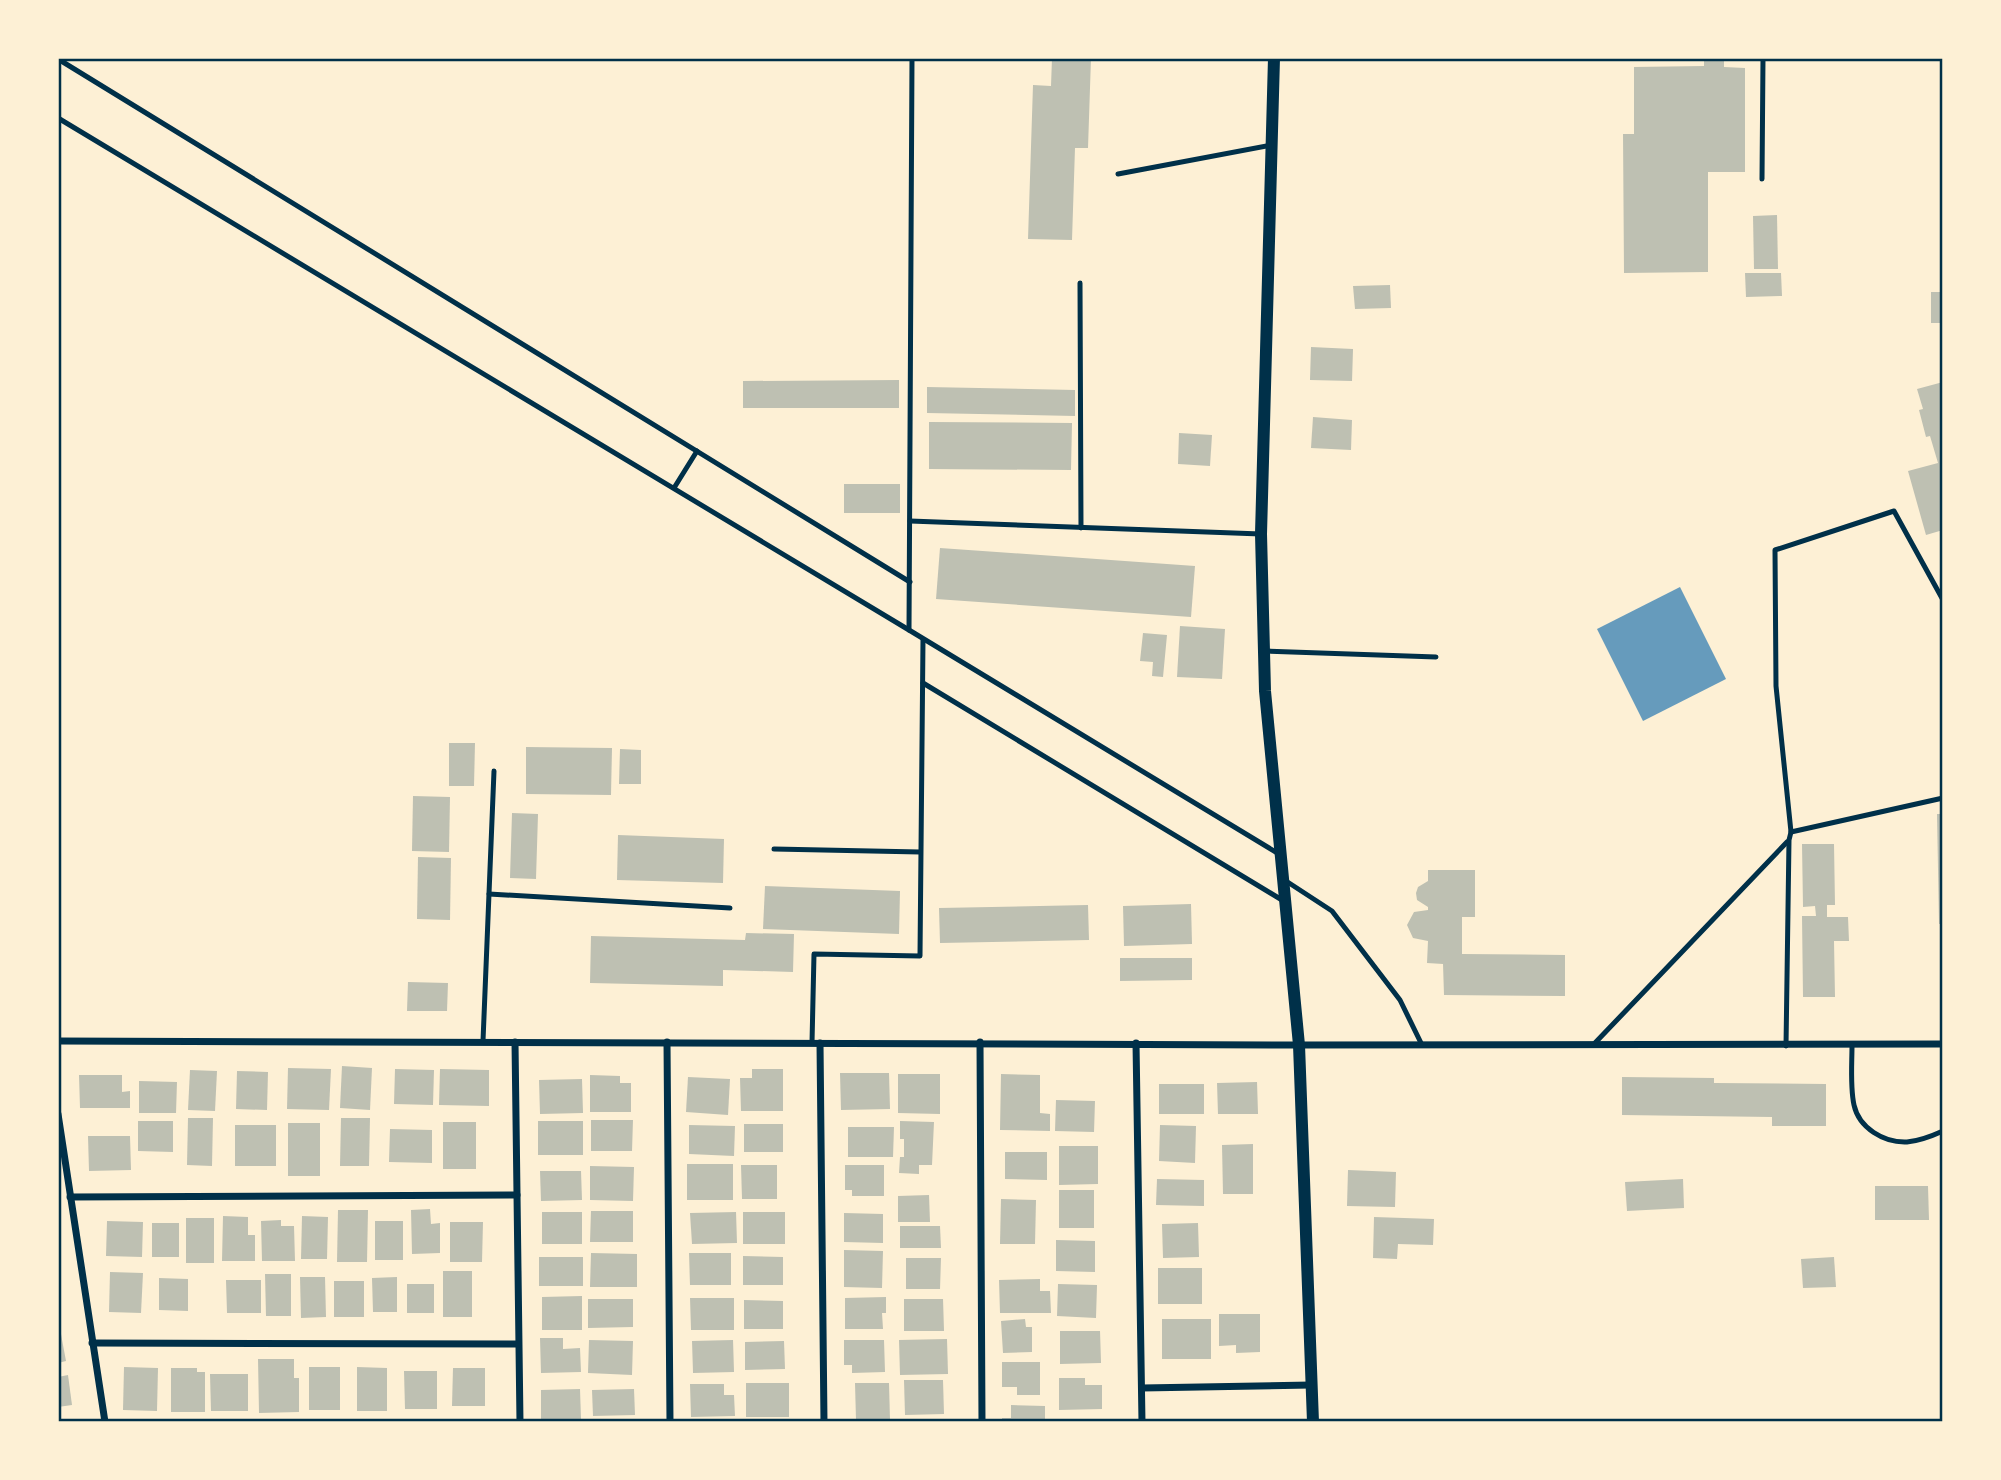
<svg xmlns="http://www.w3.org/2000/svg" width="2001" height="1480" viewBox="0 0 2001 1480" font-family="Roboto,sans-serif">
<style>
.water{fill:#669bbc}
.building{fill:#bec0b2}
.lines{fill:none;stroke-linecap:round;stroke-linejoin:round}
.service{stroke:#003049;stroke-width:5}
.minor{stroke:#003049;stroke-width:7}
.tertiary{stroke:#003049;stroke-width:12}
.neatline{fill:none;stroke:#003049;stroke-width:2.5}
</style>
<rect width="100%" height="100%" fill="#fdf0d5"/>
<path class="water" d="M1680,587l46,92 -83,42 -46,-92z"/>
<g class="building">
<path d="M1052,58h39l-3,90h-13l-3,92 -44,-1 5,-154 18,1z"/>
<path d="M1704,58h20v9l21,1v104h-37v100l-84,1 -1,-139h11v-67l70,-1z"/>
<path d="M1777,215l1,54h-24l-1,-53z"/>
<path d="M1745,273h36l1,23 -36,1z"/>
<path d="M1390,285l1,23 -36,1 -2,-23z"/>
<rect x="1931" y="292" width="12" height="31"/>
<path d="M1311,347l42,2 -1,32 -42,-1z"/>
<path d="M899,380v28h-156v-27z"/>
<path d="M1943,382v148l-17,5 -18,-64 30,-8 -8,-27 -4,1 -7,-27 4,-1 -6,-20z"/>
<path d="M927,387l148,3v26l-148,-3z"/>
<path d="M1313,417l39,3 -1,30 -40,-2z"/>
<path d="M929,422l143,1 -1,47 -142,-1z"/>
<path d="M1179,433l33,2 -2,31 -32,-2z"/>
<rect x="844" y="484" width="56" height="29"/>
<path d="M940,548l255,18 -4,51 -255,-18z"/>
<path d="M1180,626l45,3 -3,50 -45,-2z"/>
<path d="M1143,633l24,2 -4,42 -11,-1 1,-14 -13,-1z"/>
<path d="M449,743h26l-1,43h-25z"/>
<path d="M526,747l86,1 -1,47 -85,-1z"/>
<path d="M620,749l21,1v34h-22z"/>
<path d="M413,796l37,1 -1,55 -37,-1z"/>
<path d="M512,813l26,1 -2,65 -26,-1z"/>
<path d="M1937,814h6v110h-4z"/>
<path d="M618,835l106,4 -1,44 -106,-3z"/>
<path d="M1802,844h32l1,61h-8v12h21l1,24h-15l1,56h-32l-1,-81h14l-1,-10 -12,1z"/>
<path d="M418,857l33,1 -1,62 -33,-1z"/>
<path d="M1428,870h47v47h-13v37l103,1v41l-121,-1 -1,-31 -16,-1 1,-22 -15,-3 -6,-13 7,-13 14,-2v-3l-11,-7 -1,-7 2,-6 10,-6z"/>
<path d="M765,886l135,5 -1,43 -136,-5z"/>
<path d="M1191,904l1,40 -68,2 -1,-40z"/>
<path d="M1088,905l1,35 -149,3 -1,-35z"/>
<path d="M746,933l48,1 -1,38 -70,-2v16l-133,-3 1,-47 154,4z"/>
<path d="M1120,958h72v22l-72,1z"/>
<path d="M408,982l40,1 -1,28h-40z"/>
<path d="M342,1066l30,2 -2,42 -30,-2z"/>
<path d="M288,1068l43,1 -2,41 -42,-1z"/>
<path d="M395,1069l39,1 -1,35 -39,-1z"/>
<path d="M440,1069l49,1v36l-50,-1z"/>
<path d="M752,1069h31v42h-42l-1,-33h12z"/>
<path d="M190,1070l27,1 -2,40 -27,-1z"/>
<path d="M237,1071l31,1 -1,38 -31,-1z"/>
<path d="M840,1073h49l1,36 -49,1z"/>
<path d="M898,1074h42v40l-42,-1z"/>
<path d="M1001,1074l39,1v38l10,1v17l-50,-1z"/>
<path d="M79,1075h43v17l8,-1v17h-50z"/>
<path d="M590,1075l30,1v7h11v29h-41z"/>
<path d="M688,1077l42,2 -2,36 -42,-3z"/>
<path d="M1622,1077l92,1v5l112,1v42h-54v-9l-150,-2z"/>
<path d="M582,1079l1,34 -43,1 -1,-34z"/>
<path d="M139,1081l38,1 -1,31h-37z"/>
<path d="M1257,1082l1,32h-40l-1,-31z"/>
<rect x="1159" y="1084" width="45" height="30"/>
<path d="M1056,1100l39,1 -1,31 -39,-1z"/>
<path d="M188,1118h25l-1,48 -25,-1z"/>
<path d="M341,1118h29l-1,48h-29z"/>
<path d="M591,1120h42l-1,31h-41z"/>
<path d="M138,1121h35v31l-35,-1z"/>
<rect x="538" y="1121" width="45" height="34"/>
<path d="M900,1121l34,1 -2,43h-13v9l-20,-1 1,-16h4v-18h-4z"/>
<rect x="443" y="1122" width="33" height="47"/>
<rect x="288" y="1123" width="32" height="53"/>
<rect x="744" y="1124" width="39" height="28"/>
<rect x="235" y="1125" width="41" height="41"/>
<path d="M689,1125l46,1 -1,30 -45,-2z"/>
<path d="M1160,1125l36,1 -1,37 -36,-2z"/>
<path d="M848,1127h46l-1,30h-45z"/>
<path d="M390,1129l42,1v33l-43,-1z"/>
<path d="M88,1136h42l1,34 -42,1z"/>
<path d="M1253,1144v50h-30l-1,-49z"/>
<path d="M1059,1146h39v38l-39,1z"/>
<path d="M1005,1152h42v28l-42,-1z"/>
<rect x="687" y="1164" width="46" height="36"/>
<path d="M741,1165h36v34h-35z"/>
<path d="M845,1165h39v31h-32v-6h-7z"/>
<path d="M590,1166l44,1 -1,34 -43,-1z"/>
<path d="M1348,1170l48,2 -1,35 -48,-1z"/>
<path d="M540,1171h41l1,29 -41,1z"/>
<path d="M1157,1179l47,1v26l-48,-1z"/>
<path d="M1683,1179l1,29 -57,3 -2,-29z"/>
<path d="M1875,1186h53l1,34h-54z"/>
<rect x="1059" y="1190" width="35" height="38"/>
<path d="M929,1195l1,27h-32v-26z"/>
<path d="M1001,1199l35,1 -1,44h-35z"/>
<path d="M430,1209l1,15 9,-1v30l-28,1 -1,-44z"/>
<path d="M338,1210h30l-1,52h-30z"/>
<path d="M591,1211h42v31h-43z"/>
<rect x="542" y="1212" width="40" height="32"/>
<path d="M736,1212l1,31 -45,1 -2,-31z"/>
<rect x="743" y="1212" width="42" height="32"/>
<path d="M844,1213l39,1v29l-39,-1z"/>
<path d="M223,1216l25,1v18h7v26h-33z"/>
<path d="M302,1216l26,1 -1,42h-26z"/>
<path d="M1374,1217l60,2 -1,26 -35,-1 -1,15 -24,-1z"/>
<rect x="186" y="1218" width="28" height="45"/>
<path d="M281,1220v6h13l1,35h-33l-1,-40z"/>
<path d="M107,1221l36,1 -1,35 -36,-1z"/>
<rect x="375" y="1221" width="28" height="39"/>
<path d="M450,1222h33l-1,40h-32z"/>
<rect x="152" y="1223" width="27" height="34"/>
<path d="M1198,1223l1,34 -36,1 -1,-34z"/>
<path d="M900,1226h40l1,22h-41z"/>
<path d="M1056,1240l39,1v31l-39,-1z"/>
<path d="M844,1250l39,1 -1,37 -38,-1z"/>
<path d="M591,1253l46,1v33h-47z"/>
<path d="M689,1253h42v32h-41z"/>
<path d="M743,1256l40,1v28h-40z"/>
<rect x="539" y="1257" width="44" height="29"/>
<path d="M1834,1257l2,30 -33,1 -2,-29z"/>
<path d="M906,1258h35l-1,31h-34z"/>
<rect x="1158" y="1268" width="44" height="36"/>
<rect x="443" y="1271" width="29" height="46"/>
<path d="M110,1272l33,1 -2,40 -32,-1z"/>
<path d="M265,1274h26v42h-25z"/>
<path d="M300,1277h25l1,40 -25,1z"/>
<path d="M397,1277v35h-24l-1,-34z"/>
<path d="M159,1278l29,1v32l-29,-1z"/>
<path d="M1040,1279v12h10l1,22h-51l-1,-33z"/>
<path d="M226,1280h35v33h-34z"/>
<rect x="334" y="1281" width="30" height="36"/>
<rect x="407" y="1284" width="27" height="29"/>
<path d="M1058,1284l39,1 -1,33 -39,-2z"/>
<path d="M582,1296v34h-40v-33z"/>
<path d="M886,1297v16h-4l1,16h-38v-31z"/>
<path d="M690,1298h44v32h-43z"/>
<path d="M588,1299h45v28l-45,1z"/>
<path d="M904,1299h39l1,32h-40z"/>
<path d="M744,1300l39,1v28h-39z"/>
<path d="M1219,1314h41v38l-24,1v-8l-17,1z"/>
<path d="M58,1318l8,43 -8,2z"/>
<path d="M1025,1319l1,8h6v25l-29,1 -2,-32z"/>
<rect x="1162" y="1319" width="49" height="40"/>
<path d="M1060,1331h40l1,32 -41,1z"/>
<path d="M540,1338h23v11l17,-1 1,24 -40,1z"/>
<path d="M947,1339l1,35 -48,1 -1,-35z"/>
<path d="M589,1340l44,1 -1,34 -44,-2z"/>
<path d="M733,1340l1,32 -41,1 -1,-32z"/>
<path d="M844,1340h40l1,32 -33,1v-8h-8z"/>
<path d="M784,1341l1,28 -40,1v-28z"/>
<path d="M258,1359h36v19h5v34l-40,1z"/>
<path d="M1002,1362h38v33h-23v-8h-15z"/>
<path d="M124,1367l34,1 -1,43 -34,-1z"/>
<rect x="309" y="1367" width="31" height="43"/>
<path d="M357,1367l30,1v43h-30z"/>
<path d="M171,1368h26v4h8v40h-34z"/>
<path d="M453,1368h32v38h-33z"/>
<path d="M404,1371h33v38h-32z"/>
<path d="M210,1374h38v37h-37z"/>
<path d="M68,1375l4,30 -14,2v-30z"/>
<path d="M1059,1378h26v7h17v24l-43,1z"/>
<path d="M904,1380h39l1,34 -39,1z"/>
<rect x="746" y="1383" width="43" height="34"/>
<path d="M855,1383h34l1,37h-34z"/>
<path d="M690,1384h34v11h10l1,21 -44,1z"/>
<path d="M580,1389l1,30h-40v-29z"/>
<path d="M634,1389l1,26 -42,1 -1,-26z"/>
<path d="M1011,1405l34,1v16h-43v-4h9z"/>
</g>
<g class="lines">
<g class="service">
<path d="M912,58l-3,572 370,224"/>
<path d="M58,59l852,523"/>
<path d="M58,118l851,512"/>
<path d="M1118,174l154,-29"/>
<path d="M1762,179l1,-121"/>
<path d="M1080,283l1,245"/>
<path d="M674,488l23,-37"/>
<path d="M910,521l351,13"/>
<path d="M1264,651l172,6"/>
<path d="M923,683l359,217"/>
<path d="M1791,832l152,-34"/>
<path d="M774,849l146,3"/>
<path d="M1286,881l46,30 68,89 22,45"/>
<path d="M489,894l241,14"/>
<path d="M483,1041l11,-270"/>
<path d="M812,1043l2,-89 106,2 3,-317"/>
<path d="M1594,1044l193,-202"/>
<path d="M1852,1045c0,19 -2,42 2,60 5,23 30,38 53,37 12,-1 25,-6 36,-11"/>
<path d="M1786,1046l3,-206 2,-8 -15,-146 -1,-136 119,-39 49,89"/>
</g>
<g class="minor">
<path d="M58,1041l1241,4 644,-1"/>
<path d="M515,1042l5,380"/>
<path d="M667,1042l3,380"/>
<path d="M980,1042l2,380"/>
<path d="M820,1043l4,379"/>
<path d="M1136,1043l6,379"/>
<path d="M58,1114l47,308"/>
<path d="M70,1197l447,-2"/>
<path d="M92,1343l426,1"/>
<path d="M1142,1388l169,-3"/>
</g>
<path class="tertiary" d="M1274,58l-13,476 4,157 34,354 14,377"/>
</g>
<rect width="2001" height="1480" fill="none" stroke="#fdf0d5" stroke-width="119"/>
<rect x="60" y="60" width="1881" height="1360" class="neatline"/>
</svg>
